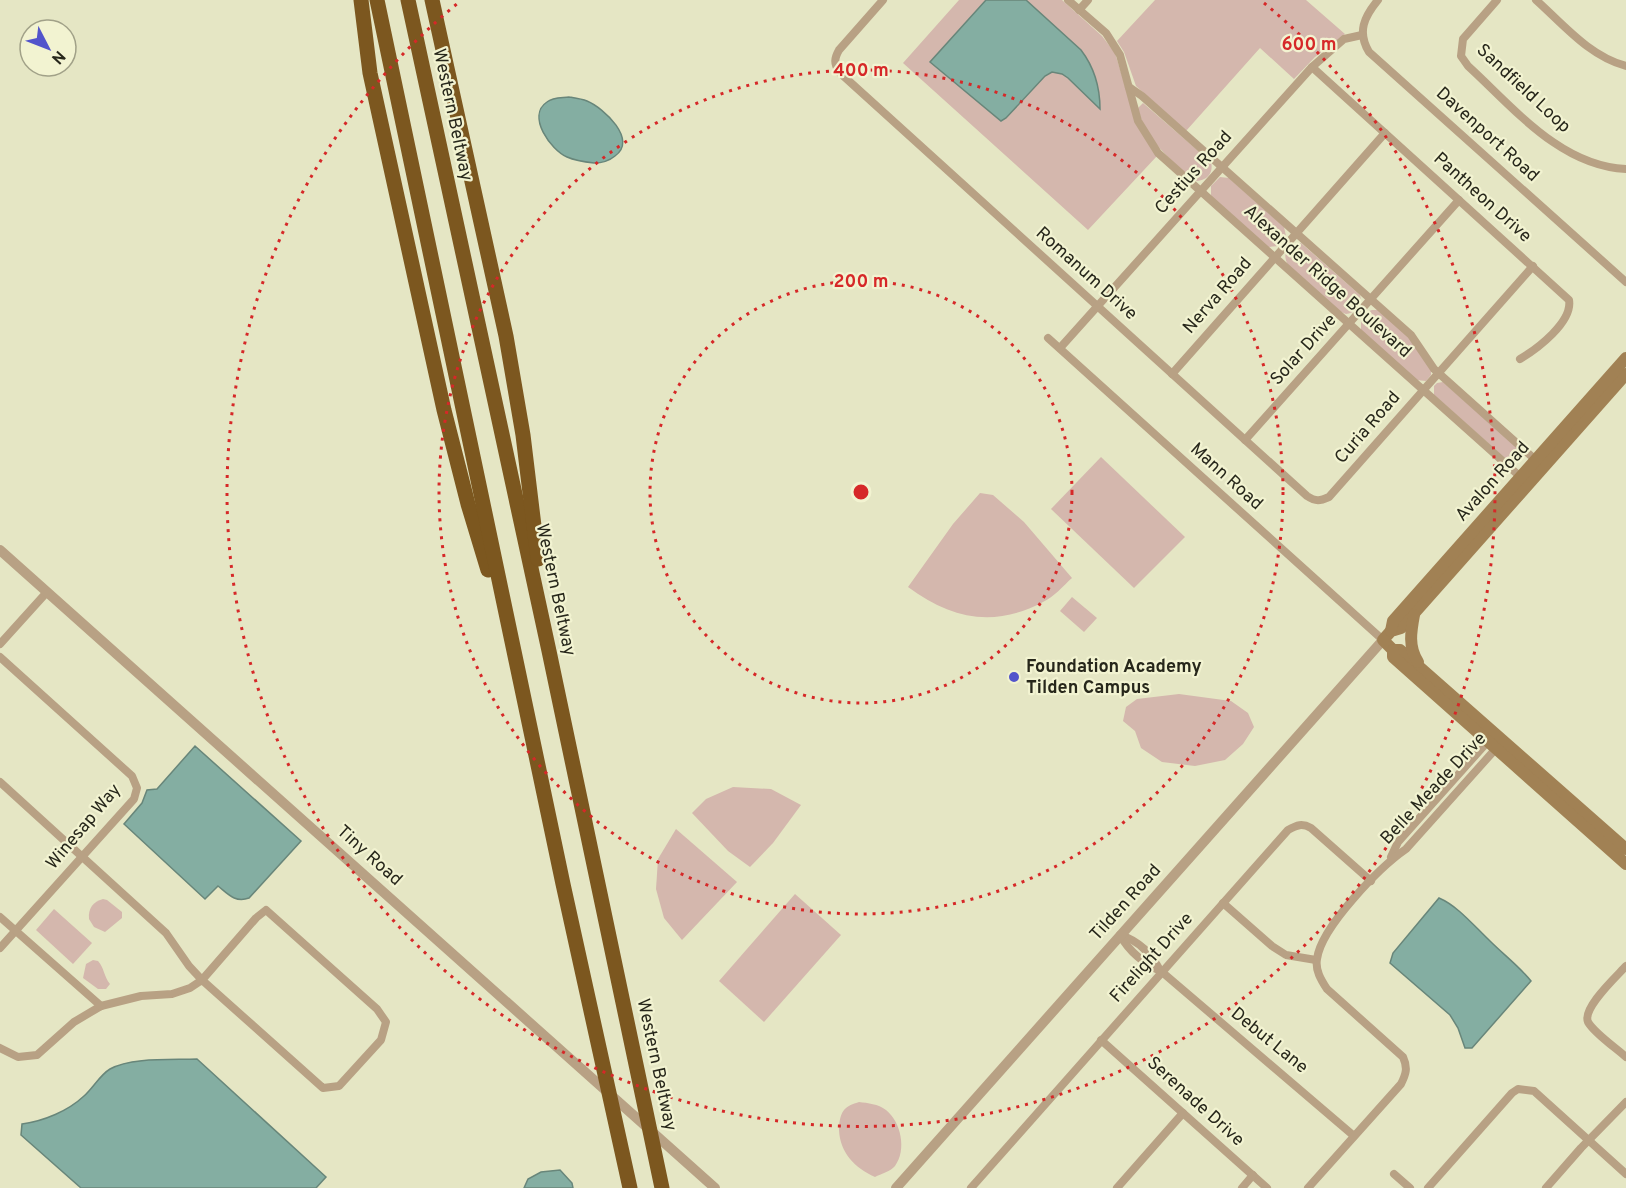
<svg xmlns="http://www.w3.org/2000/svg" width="1626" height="1188" viewBox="0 0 1626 1188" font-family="Overpass,sans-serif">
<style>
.green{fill:#d4b7ad}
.water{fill:#84aea2;stroke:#68867a;stroke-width:1.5}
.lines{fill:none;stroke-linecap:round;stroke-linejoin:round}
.minor{stroke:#b8a184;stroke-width:8}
.tertiary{stroke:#b8a184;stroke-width:10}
.secondary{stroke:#a18154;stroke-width:12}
.motorway{stroke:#7c571f;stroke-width:15}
.ring{fill:none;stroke:#d62828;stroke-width:3;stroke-dasharray:3 6}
.poi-dot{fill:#5254cb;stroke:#f2f3d1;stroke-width:2}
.labels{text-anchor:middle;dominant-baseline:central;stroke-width:4.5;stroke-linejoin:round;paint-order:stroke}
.street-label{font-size:18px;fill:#27271b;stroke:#f2f3d1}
.poi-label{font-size:18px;font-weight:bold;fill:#27271b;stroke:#f2f3d1;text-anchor:start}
.centre{fill:#d62828;stroke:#f2f3d1;stroke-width:3}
.ring-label{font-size:18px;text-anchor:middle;font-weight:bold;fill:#d62828;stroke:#f2f3d1;stroke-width:4.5;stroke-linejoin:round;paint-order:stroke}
</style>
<rect width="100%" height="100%" fill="#e5e6c4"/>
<g class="green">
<path d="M959,0h103l40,36 13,17 23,74 19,29 -69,74 -185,-167z"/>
<path d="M1155,0h151l39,34 -30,23 -21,22 -34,-31 -74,83 -50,-45 -12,-34 -7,-11z"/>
<path d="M1143,103l68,59c3,12 -5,19 -16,19 -23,-20 -50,-41 -57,-73z"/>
<path d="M1220,177l9,1 55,49 2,9 -7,10 -11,1 -55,-48 -2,-4v-9z"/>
<path d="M1301,243l59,52c3,10 -5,18 -14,19l-7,-3 -51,-46c-5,-9 -3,-16 6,-21z"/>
<path d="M1372,310h6l30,26 23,34v5l-5,6 -10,-1 -55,-50v-12l5,-6z"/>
<path d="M1443,382l77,68 1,4 -2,5 -6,3 -6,-2 -73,-65v-9l3,-3z"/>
<path d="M1101,457l84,80 -51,51 -83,-79z"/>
<path d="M980,493l13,2 31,27 48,56c-9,8 -18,19 -29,24 -49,26 -92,17 -135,-15l45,-63z"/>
<path d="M1072,597l25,21 -13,14 -24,-21z"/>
<path d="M1179,694l52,7 17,12 6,14 -11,17 -18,16 -30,6 -33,-4 -21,-14 -6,-17 -12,-10 3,-14 11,-8z"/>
<path d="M733,787l38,2 30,16 -28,38 -23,24 -22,-16 -36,-38 14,-14z"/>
<path d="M676,829l61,53 -55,58 -18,-22 -8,-29 2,-30z"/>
<path d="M795,894l46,41 -77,87 -45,-41z"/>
<path d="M103,899l4,1 15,12v6l-17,14 -11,-5 -5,-8c-1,-11 4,-17 14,-20z"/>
<path d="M54,909l38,34 -19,21 -37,-34z"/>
<path d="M93,960l5,1c6,6 6,16 12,23l-4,5h-8l-15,-11 3,-14z"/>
<path d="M859,1102c9,1 19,2 27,8 15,12 21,40 9,56 -4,5 -14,8 -20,11 -20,-9 -35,-24 -36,-47 0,-7 1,-17 7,-22 3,-3 10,-5 13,-6z"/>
</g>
<g class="water">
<path d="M986,0h40l55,50c13,17 19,37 19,59l-32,-31 -6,-4 -10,-2 -7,4 -39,42 -5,3 -71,-59z"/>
<path d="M569,97c6,1 13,2 18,4 17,7 51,39 28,55 -6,5 -13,7 -21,7 -9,-1 -18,-2 -27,-6 -16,-7 -41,-41 -20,-55 6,-5 15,-4 22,-5z"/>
<path d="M195,746l106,95 -52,57c-14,5 -21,-4 -31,-12l-13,13 -81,-75 18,-21 5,-13 10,-1z"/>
<path d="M1439,898c19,8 36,29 51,43 14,14 29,25 41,40l-59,67h-7l-7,-20 -8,-13 -60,-52 3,-10z"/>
<path d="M197,1059l129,118 -10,11h-235l-60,-53 1,-11c22,-3 46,-13 62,-28 9,-8 16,-21 26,-27 21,-12 62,-9 87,-10z"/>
<path d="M560,1170l12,13 1,5h-49l4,-9 13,-7z"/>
</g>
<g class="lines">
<g class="minor">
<path d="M883,0l-44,50c-5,9 -5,13 0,22l468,424c9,6 13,5 22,1l204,-231"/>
<path d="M1068,0l38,33 14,22 18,66 20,32 366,327"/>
<path d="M1378,0c-14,17 -21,32 -9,52l257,230"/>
<path d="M1497,0l-34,39 -2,17 7,10c45,41 92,100 158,103"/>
<path d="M1536,0c28,25 53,56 90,66"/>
<path d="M1079,10l9,-10"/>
<path d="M1312,67l257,233c4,22 -32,49 -49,59"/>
<path d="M1129,87l13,9 269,239 23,34 105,94"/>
<path d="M1048,338l335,302"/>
<path d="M1060,348l252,-281 32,-28 18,-4"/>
<path d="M1172,374l213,-241"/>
<path d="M1245,440l214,-240"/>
<path d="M0,644l47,-52"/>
<path d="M0,657l132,119 5,12 -3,11 -134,149"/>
<path d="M0,782l166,151 23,33 13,14 121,108 16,-2 42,-46 5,-18 -9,-13 -111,-99 -10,8 -54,62 -12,8 -18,6 -31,2 -40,10 -27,16 -37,33 -19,2 -18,-9"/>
<path d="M1391,857l7,-15 92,-103"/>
<path d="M1223,903l49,43 14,9 30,5"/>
<path d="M0,917l101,89"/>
<path d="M1120,935c10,18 24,28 42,37l192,164"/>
<path d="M1120,935c20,6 31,19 41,37"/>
<path d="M1626,966c-10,11 -44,42 -38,56 6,11 28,26 38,35"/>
<path d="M1101,1040l166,148"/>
<path d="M1394,1174l16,14"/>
<path d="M971,1188l317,-358c9,-5 14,-7 23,-2l60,53"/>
<path d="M1117,1188l66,-75"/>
<path d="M1242,1188l11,-13"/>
<path d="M1308,1188l93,-104c5,-10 7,-16 2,-27l-76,-68c-6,-9 -12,-19 -10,-30 4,-32 63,-92 89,-110l94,-105"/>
<path d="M1428,1188l84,-95 6,-4 16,2 92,83"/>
<path d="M1546,1188l35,-40 45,-46"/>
</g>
<g class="tertiary">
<path d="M0,550l715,638"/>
<path d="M896,1188l487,-548"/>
</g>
<g class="secondary">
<path d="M1626,374l-225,254 -10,3 -8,9 10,10h7l226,199"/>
<path d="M1414,615c-3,16 -6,32 4,47"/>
<path d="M1391,631l2,-10 233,-263"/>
<path d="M1393,650v7l233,207"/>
</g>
<g class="motorway">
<path d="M361,0l9,73 74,337 24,94 20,66"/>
<path d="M377,0l186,884 67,304"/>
<path d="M408,0l141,651 113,537"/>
<path d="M432,0l74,336 17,99 15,124"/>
</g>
</g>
<g class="ring">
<circle cx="861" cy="492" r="211"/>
<circle cx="861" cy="492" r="422"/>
<path d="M1264 3A634 634 0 1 1 458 3"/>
</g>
<circle class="poi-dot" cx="1014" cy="677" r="6"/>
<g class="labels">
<g class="street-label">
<text transform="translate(1523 89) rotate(43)">Sandfield Loop</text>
<text transform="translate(452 115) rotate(78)">Western Beltway</text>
<text transform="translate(1487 135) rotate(42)">Davenport Road</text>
<text transform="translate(1194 173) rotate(-48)">Cestius Road</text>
<text transform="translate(1482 198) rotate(42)">Pantheon Drive</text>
<text transform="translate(1086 274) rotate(42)">Romanum Drive</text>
<text transform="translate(1327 282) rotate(42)">Alexander Ridge Boulevard</text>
<text transform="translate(1218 296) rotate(-49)">Nerva Road</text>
<text transform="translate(1304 350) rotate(-48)">Solar Drive</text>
<text transform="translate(1368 428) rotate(-49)">Curia Road</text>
<text transform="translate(1226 477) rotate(42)">Mann Road</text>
<text transform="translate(1493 482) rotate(-48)">Avalon Road</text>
<text transform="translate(555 590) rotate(78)">Western Beltway</text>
<text transform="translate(1434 789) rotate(-47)">Belle Meade Drive</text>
<text transform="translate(84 827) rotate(-50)">Winesap Way</text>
<text transform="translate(369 856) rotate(42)">Tiny Road</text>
<text transform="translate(1126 903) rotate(-48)">Tilden Road</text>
<text transform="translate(1152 958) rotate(-48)">Firelight Drive</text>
<text transform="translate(1269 1041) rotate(39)">Debut Lane</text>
<text transform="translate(656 1065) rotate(78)">Western Beltway</text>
<text transform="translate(1195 1102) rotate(42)">Serenade Drive</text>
</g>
<g class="poi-label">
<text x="1026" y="667">Foundation Academy<tspan x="1026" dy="21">Tilden Campus</tspan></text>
</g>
</g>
<circle cx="861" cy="492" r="9" class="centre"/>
<g class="ring-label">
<text x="1309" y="50">600 m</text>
<text x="861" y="76">400 m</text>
<text x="861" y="287">200 m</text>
</g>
<g transform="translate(48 48) rotate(132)"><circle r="28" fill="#f2f3d1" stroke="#a1a188" stroke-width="1.5"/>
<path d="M0-4.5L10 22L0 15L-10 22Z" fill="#5254cb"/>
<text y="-9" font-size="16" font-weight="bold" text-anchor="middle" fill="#27271b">N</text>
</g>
</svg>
